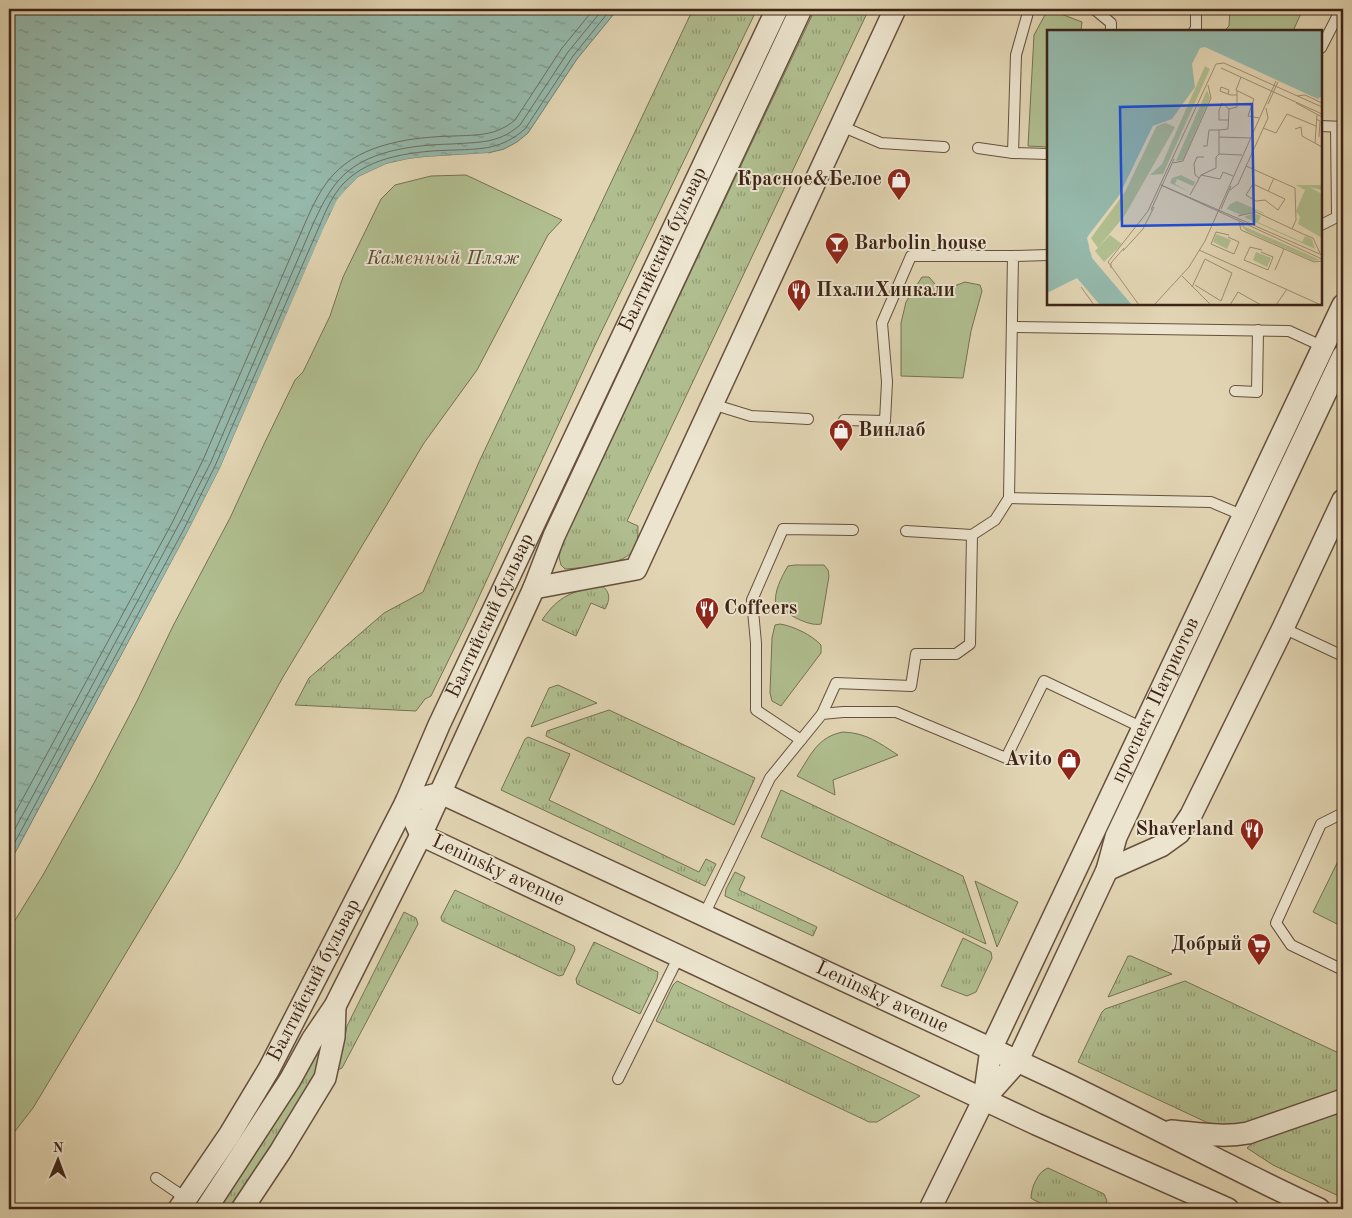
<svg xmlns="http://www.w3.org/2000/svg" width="1352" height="1218" viewBox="0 0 1352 1218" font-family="'Old Standard TT',serif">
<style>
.grass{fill:url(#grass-tufts);stroke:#767153}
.park{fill:#b0be8f;stroke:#767153}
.water{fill:url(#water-ripples);stroke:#727d70}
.pier{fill:#e2d5b3}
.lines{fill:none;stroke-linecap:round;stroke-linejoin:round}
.shore{stroke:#696e62;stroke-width:1}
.lane-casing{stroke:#66503e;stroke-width:12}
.street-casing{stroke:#66503e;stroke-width:24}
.lane{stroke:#ece4ce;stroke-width:10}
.street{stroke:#ece4ce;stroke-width:21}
.labels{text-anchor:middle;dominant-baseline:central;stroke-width:4;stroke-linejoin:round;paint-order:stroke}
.poi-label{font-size:20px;font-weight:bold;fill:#3d2417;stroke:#ece4ce;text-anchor:end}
.street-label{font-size:20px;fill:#3d2417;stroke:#ece4ce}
.park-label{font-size:20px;font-style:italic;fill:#5a4a35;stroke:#ece4ce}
.inset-road{fill:none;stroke:#a08e75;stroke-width:1}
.view{fill:#1d4ed8;fill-opacity:0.15;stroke:#1d4ed8;stroke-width:2.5}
.inset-edge{fill:none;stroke:#3d2417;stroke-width:2.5}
</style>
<defs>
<pattern id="grass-tufts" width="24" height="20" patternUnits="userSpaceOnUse" patternTransform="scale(1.25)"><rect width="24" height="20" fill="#b0be8f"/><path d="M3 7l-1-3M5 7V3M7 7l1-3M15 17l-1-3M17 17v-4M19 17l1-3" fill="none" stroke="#909a74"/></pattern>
<pattern id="water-ripples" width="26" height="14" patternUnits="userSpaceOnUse" patternTransform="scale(1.25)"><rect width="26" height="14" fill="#95b9ac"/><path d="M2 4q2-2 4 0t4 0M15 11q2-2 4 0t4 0" fill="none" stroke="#7b968b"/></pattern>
</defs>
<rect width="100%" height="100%" fill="#e2d5b3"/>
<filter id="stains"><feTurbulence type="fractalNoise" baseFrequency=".004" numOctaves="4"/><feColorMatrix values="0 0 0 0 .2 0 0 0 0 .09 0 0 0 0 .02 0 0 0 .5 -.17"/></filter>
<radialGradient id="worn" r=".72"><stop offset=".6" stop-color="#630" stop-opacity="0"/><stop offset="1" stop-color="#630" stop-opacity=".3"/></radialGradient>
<g class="grass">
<path d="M693,9h64l-161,334 -124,269 -41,84 -6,3 -9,12 -121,-6 14,-27 75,-65 39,-21 56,-130z"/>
<path d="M815,9h54l-242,512 11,5c0,5 0,11 -1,16 -5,25 -51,25 -72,27l-4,-4 -2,-8 3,-13z"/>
<path d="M601,585c10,7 9,15 4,24l-14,-6 -15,33 -34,-16c17,-25 30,-28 59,-35z"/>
<path d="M558,685l39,18 -66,24 18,-39z"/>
<path d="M609,710l146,68 -21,47 -188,-89 1,-5z"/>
<path d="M528,737l42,17 -21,46 150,72 7,-13 10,5 -11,22 -204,-96 24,-51z"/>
<path d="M781,790l182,86 23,68 -225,-107z"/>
<path d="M735,872l10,5 -6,13 78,37 -4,9 -88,-40 1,-7z"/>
<path d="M975,881l43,21 -21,45z"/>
<path d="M455,890l119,56 1,4 -12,25 -4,1 -117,-55 -1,-4z"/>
<path d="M404,912l12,6 2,6 -76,144 -4,2 9,-44z"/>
<path d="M963,938l28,14 1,6 -16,34 -9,4 -26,-10z"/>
<path d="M594,942l64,30 -1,7 -17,35 -63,-30 -1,-5z"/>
<path d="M1128,956h3l41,18 -64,23z"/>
<path d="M677,981l243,115 -43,26h-8l-213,-101 17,-36z"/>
<path d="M1185,981l158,74v35l-93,32 -30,4 -14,-4 -128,-60 24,-50 3,-3z"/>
<path d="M317,1054l2,3 -3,16 -45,74 -41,62h-11l44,-67z"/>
<path d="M1343,1111v87l-70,-33 -26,-17 7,-6z"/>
<path d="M1048,1168l56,26 3,7 -4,8h-50l-19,-9 -3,-2c0,-10 7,-27 17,-30z"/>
</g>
<g class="park">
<path d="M1230,9h73l-10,22h-69l5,-5z"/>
<path d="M1056,12l26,10 -1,9h-33v116l-20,-1 6,-111 12,-22z"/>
<path d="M466,175l96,45 -14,15 -71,135 -53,73 -141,234 -106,191 -144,240 -24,31v-209l34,-55 51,-92 43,-82 36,-75 57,-108 35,-76 30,-62 8,-8 27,-56 13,-39 38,-78 14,-14 36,-9z"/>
<path d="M922,277h7l12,14 24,-9 15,3 2,6 -11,40 -8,47 -62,-2v-53l5,-21z"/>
<path d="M795,565h29l4,5 1,6 -8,48c-13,3 -35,-11 -45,-19 -3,-12 6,-29 12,-39z"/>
<path d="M780,624c13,2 32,11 41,21v8l-40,53 -9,-5 -2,-8 2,-55 3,-13z"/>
<path d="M843,732c24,1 36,11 55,23l-65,25 2,15 -38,-19c14,-21 20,-39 46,-44z"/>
<path d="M1343,851v76l-30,-15z"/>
</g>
<path class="water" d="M9,9h609l-41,50 -49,74 -11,9 -13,7 -16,4 -63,4 -17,2 -22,5 -28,13 -11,11 -17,26 -110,254 -32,63 -179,333z"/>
<path class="pier" d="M488,153l1,3 -81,5 -21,6 -28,12 -10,10 -10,13 -13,28 -104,240 -31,63 -180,332 -2,1 179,-335 32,-63 103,-239 14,-29 10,-12 11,-11 28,-13 22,-5 17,-2z"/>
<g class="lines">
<g class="shore">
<path d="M9,824l163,-301 31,-63 103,-239c7,-16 15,-33 27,-46 29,-32 80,-38 121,-39 23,-1 42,0 61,-16l47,-72 32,-39"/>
<path d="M9,840l169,-314 32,-62 103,-240c7,-15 14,-30 25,-43 26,-31 76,-36 114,-37 27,-2 46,0 68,-19l48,-73 35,-43"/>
<path d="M9,853l175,-324 31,-63 104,-239c6,-15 13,-31 24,-43 27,-29 74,-33 111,-34 29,-1 48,-1 71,-21l48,-73 38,-47"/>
</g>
<g class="lane-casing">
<g id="lane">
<path d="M1029,9l-13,46 -3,98 35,1"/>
<path d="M1094,9l17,14v8"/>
<path d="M1194,31l2,-2v-20"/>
<path d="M1321,48l20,-39"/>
<path d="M841,126l40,17 63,4"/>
<path d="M1321,126l22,1"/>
<path d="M978,148l35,5"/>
<path d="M1321,225l16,-8 -1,-90"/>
<path d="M1048,255l-35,1 -4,242 202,4 33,14"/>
<path d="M1012,327l277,4 35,16"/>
<path d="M1235,391l22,1 1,-62"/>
<path d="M712,404l39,12 57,3"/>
<path d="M844,420l41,1 2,-39 -5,-59 29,-67h102"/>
<path d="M906,531l66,4"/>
<path d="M1283,628l60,28"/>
<path d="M822,714l14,-31 75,3 5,-32h40l14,-10 2,-109 23,-15 14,-22"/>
<path d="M801,740l-45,-30v-67l-4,-43 31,-71 70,1"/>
<path d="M1343,813l-22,11 -45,99 15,22 52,25"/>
<path d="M704,915l66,-137 52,-64 21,-2h53l110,46 38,-77 99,47"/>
<path d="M618,1079l61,-123"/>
<path d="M156,1178l31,21"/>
</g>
</g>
<g class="street-casing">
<g id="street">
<path d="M534,588l102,-19 259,-560"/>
<path d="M1107,870l54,-24 18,-13 12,-18 92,-187 60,-128"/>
<path id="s1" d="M984,1099l7,-50 352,-744"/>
<path d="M1171,1131c26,2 51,7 77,2l95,-33"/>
<path id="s2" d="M179,1209l51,-75 39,-65 137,-267 33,-77 338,-716"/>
<path d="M206,1209l84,-129 22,-40 23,-34 86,-171 113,-247 20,-52 247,-527"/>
<path d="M242,1209l38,-57 45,-74 9,-41 1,-30"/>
<path d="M930,1209l54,-110 33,-37 90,-192 9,-33 227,-481"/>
<path id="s3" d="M1228,1209l-192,-85 -615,-289 -15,-33 35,-9c205,95 410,190 615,286 88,42 174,89 263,130"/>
</g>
</g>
<use href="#lane" class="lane"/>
<use href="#street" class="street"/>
</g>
<defs>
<g id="shop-pin" transform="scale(1.25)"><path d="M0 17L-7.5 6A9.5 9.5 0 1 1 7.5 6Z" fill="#8f2418" stroke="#ece4ce"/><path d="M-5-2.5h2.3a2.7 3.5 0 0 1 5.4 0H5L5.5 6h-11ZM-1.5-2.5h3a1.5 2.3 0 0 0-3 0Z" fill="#fff"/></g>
<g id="bar-pin" transform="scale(1.25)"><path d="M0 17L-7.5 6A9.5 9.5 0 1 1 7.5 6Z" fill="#8f2418" stroke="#ece4ce"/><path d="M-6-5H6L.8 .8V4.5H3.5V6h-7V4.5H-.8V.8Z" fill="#fff"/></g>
<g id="restaurant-pin" transform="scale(1.25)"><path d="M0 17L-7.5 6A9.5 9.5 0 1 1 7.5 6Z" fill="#8f2418" stroke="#ece4ce"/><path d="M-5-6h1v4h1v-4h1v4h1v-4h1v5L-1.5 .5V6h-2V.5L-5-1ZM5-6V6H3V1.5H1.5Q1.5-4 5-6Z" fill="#fff"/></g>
<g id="supermarket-pin" transform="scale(1.25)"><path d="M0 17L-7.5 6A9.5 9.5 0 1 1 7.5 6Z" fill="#8f2418" stroke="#ece4ce"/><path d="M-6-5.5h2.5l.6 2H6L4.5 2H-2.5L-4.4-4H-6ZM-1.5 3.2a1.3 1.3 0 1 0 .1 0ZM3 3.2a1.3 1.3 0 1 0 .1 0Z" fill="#fff"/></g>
</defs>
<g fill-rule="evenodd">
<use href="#shop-pin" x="899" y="180"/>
<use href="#bar-pin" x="837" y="244"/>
<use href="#restaurant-pin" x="799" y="291"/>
<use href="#shop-pin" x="841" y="431"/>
<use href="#restaurant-pin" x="707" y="609"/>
<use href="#shop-pin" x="1069" y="760"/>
<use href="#restaurant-pin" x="1252" y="830"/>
<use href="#supermarket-pin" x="1259" y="945"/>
</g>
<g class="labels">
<g class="poi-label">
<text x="882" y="180">Красное&amp;Белое</text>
<text x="854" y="244" text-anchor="start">Barbolin house</text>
<text x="816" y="291" text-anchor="start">ПхалиХинкали</text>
<text x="858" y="431" text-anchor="start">Винлаб</text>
<text x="724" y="609" text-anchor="start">Coffeers</text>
<text x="1052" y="760">Avito</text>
<text x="1234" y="830">Shaverland</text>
<text x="1242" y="945">Добрый</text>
</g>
<g class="street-label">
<text stroke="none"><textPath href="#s2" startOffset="1076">Балтийский бульвар</textPath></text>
<text stroke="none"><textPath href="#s2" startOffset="671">Балтийский бульвар</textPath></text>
<text stroke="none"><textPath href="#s1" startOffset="436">проспект Патриотов</textPath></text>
<text transform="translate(498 871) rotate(25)">Leninsky avenue</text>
<text stroke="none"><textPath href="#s2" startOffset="266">Балтийский бульвар</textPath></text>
<text stroke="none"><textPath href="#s3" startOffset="1448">Leninsky avenue</textPath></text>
</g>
<g class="park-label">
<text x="443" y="259">Каменный Пляж</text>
</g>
</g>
<g transform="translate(1047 30)">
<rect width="275" height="275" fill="#e2d5b3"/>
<path d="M158,36l5,3 -47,105 -13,1 12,-11zM160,60l3,8 -27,62 -7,1zM134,145l14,7 -2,4 -16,-7 -2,5 15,8 -20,-9 2,-5zM249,155h25v5l-11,-3 12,7v44l-24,-14 2,-7 -4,-6 9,-21zM190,171l27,12v1l-7,-3 -16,4 -14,-6 3,-5zM207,183l7,3 -3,6 44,20 3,-6 7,3 3,10 -71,-32zM194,195l75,33 4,2 -7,1 -67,-30zM63,205l12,9 -18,18 -9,-11z" fill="#b0be8f"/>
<path d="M119,93l9,4 -50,88 -27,33 -7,-10 34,-46 32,-67zM169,204l15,6 -4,9 -14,-7zM209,222l15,6 -4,9 -14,-7z" fill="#b0be8f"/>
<path d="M0,0h275v66l-4,3 -113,-52 -5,1 -8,16 3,23 -23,32 -19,7 -34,70 -32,42 5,20 40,47h-32l-23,-27 -30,15z" fill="#95b9ac"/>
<path d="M121,91l-13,6 -34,70 -31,41 2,9 -2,6 -2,-17 31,-40 34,-70z" fill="#e2d5b3"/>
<path class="inset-road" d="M174,38l101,46M194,47l-5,13 18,9 -6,17 11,2M190,61v16l-8,2 -1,20 -9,1v24l23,1M181,64l1,-4 -8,-3 -1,4 8,3 3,1h6M250,66l8,-1 17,8M249,73l26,14M221,74l10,-22M269,89l4,2 -1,16M181,90h-9v-10l3,-7 7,6M216,98l13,5 11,-19 29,12M248,99l6,-2 1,9 20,11M172,107l31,1M268,113l2,-28M156,116h4l2,-16h10M126,133l10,-2 28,-63 -3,-13M199,136l49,22 1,32 -4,9M154,145l15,-7v-11l3,-3M152,148l-4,-3 -1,-11 3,-7h7M183,160l8,-6 30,-66 -2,-10M221,161l17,8 -7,11 -13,-10 -9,1 -10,-6 7,-11 15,7 6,-13M143,165l11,-20 19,4 3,-7 10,4M174,179l10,-23M104,180l23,-51M191,186l18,-4 47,22 10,4 7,15M192,192l2,8 73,32 8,-1M181,207l11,5 -5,12 -23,-10 5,-12 13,3M152,220l122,55M76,221l20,-22 11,-22M214,222l12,5 -5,13 -24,-10 6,-13 12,3M275,225l-161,-70 161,74M64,238v-5l13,-15M228,240l9,-21M135,246l29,29M34,257l13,18M145,257l13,-28 27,14 -11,28 -26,-16M92,275l-31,-43 40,-51 68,-147 8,-1 98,44M107,275l35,-38 16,-26 71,-160M183,275l8,-13 23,13M229,275l11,-16"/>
<path class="view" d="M205,74l2,120 -132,2 -2,-119z"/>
<rect width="275" height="275" class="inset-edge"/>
</g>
<rect width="1352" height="1218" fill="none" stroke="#e2d5b3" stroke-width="30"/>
<rect x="10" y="10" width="1332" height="1198" fill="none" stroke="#3d2417" stroke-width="2.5"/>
<rect x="15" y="15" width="1322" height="1188" fill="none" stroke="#3d2417"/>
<g transform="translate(58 1160) rotate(1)" stroke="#ece4ce" stroke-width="4" paint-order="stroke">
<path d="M0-4L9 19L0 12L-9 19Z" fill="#3d2417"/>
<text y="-8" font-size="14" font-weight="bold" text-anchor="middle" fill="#3d2417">N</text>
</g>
<rect width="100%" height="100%" filter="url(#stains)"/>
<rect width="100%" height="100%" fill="url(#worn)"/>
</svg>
